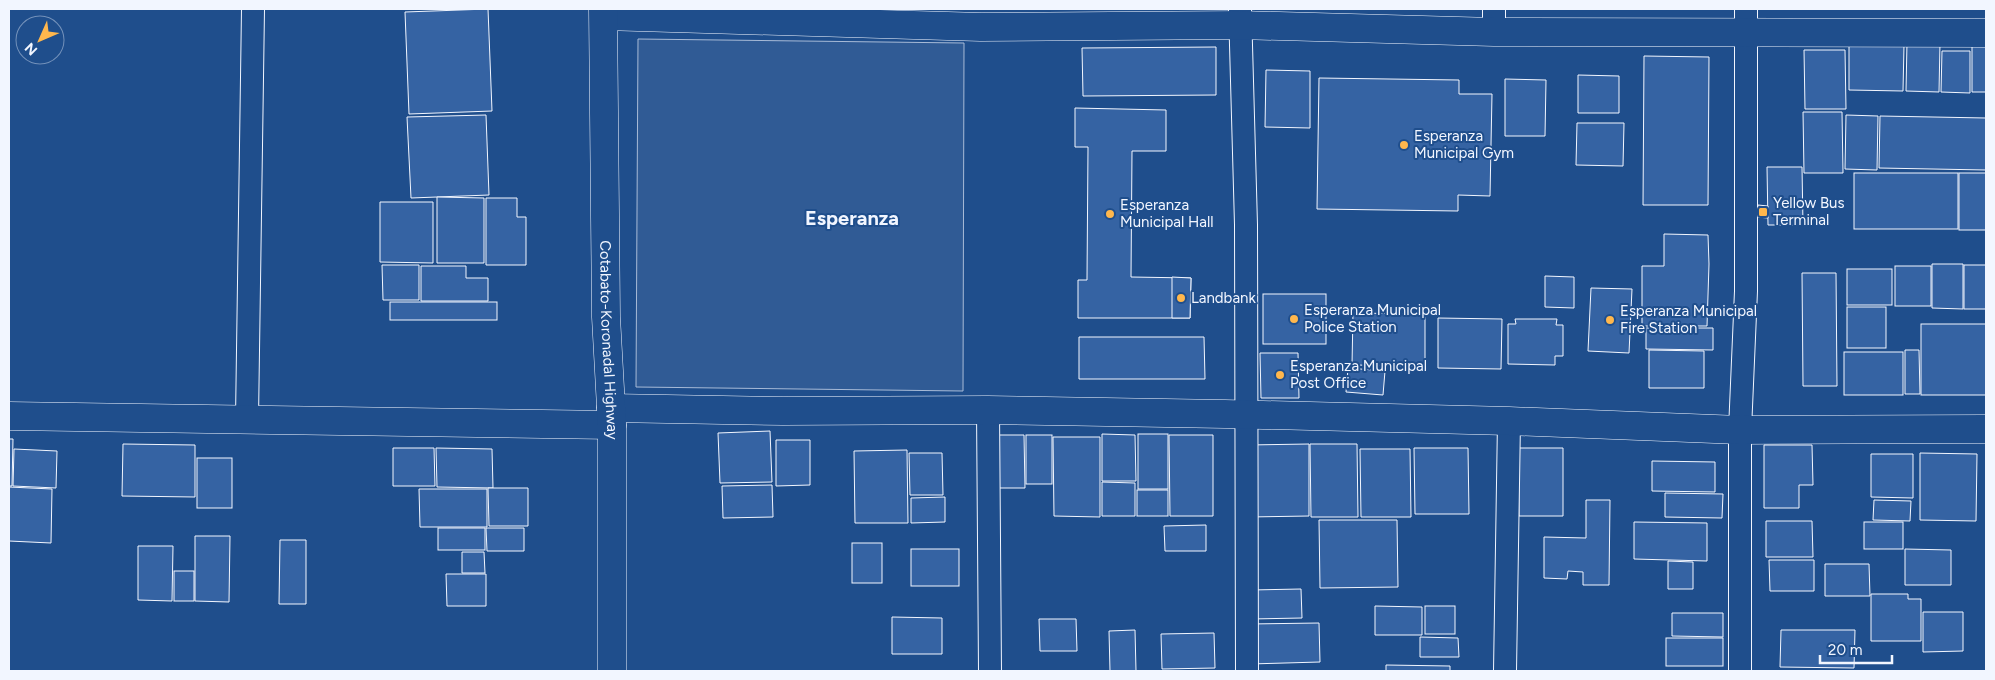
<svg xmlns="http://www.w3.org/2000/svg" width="1995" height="680" viewBox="0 0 1995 680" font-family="Figtree,sans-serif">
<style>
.built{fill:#305b95;stroke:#a8bbd7}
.building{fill:#3563a3;stroke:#f2f6ff}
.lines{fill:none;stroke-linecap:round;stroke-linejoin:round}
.street-casing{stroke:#f2f6ff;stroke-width:24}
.secondary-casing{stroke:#f2f6ff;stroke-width:29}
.highway-casing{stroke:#f2f6ff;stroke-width:29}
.street{stroke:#1f4e8c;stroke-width:22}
.secondary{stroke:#1f4e8c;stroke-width:28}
.highway{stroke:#1f4e8c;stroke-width:28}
.poi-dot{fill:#ffb74d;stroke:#1f4e8c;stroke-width:2}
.labels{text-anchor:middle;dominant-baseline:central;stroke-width:4;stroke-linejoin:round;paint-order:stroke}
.poi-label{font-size:15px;fill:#f2f6ff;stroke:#1f4e8c;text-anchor:start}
.street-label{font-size:15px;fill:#f2f6ff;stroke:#1f4e8c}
.district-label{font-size:20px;font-weight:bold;fill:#f2f6ff;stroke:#1f4e8c}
</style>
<rect width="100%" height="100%" fill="#1f4e8c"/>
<path class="built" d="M638,39l326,4 -1,348 -327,-4z"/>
<g class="building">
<path d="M488,9l4,102 -83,3 -4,-102z"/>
<path d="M1907,42l33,1 -1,49 -33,-1z"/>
<path d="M1849,44l55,1 -1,46 -54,-1z"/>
<path d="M1972,45l14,1v46h-14z"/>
<path d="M1216,47v48l-133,1 -1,-48z"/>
<path d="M1804,50h41l1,59h-41z"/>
<path d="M1942,51h28v42l-29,-1z"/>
<path d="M1644,56l65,1 -1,148h-65z"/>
<path d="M1266,70l44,1v57l-45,-1z"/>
<path d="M1578,75l41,1v37h-41z"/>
<path d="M1319,78l140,2v14h33l-2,102 -32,-1v16l-141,-2z"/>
<path d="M1505,79l41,1 -1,56h-40z"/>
<path d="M1075,108l91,2v41h-34l-1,126 60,1 -1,40h-112v-38h9l1,-133h-13z"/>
<path d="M1803,112h39l1,61h-39z"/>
<path d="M486,115l3,80 -78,3 -4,-81z"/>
<path d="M1846,115l32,1 -1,54 -32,-1z"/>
<path d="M1880,116l106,2v52l-107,-2z"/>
<path d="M1577,123h47l-1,43 -47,-1z"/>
<path d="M1767,167h35l1,58h-35z"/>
<rect x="1854" y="173" width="104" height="56"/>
<rect x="1959" y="173" width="27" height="57"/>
<path d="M437,197l47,1v65h-47z"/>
<path d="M486,198h31v19h9v48h-40z"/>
<path d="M380,202h53v61l-53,-1z"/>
<path d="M1758,205l10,1v12l-11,-1z"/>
<path d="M1664,234l44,1 1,29 -2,62h-65v-60h22z"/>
<path d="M1932,264h31v45l-31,-1z"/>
<path d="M382,265h37v35h-36z"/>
<rect x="1964" y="265" width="22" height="44"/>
<path d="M421,266h45v12h22v23h-67z"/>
<rect x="1895" y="266" width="36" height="40"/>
<rect x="1847" y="269" width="45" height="36"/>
<path d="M1802,273h34l1,113h-34z"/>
<path d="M1545,276l29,1v31l-29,-1z"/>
<path d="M1172,277l19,1 -1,40h-18z"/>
<path d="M1591,288l41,1 -3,64 -41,-2z"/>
<rect x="1263" y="294" width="63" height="50"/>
<rect x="390" y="302" width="107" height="18"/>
<rect x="1847" y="307" width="39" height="41"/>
<path d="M1353,313l72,1v52l-73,-1z"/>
<path d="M1438,318l64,1 -1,50 -63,-1z"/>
<path d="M1515,319h42l-1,6h7v31h-8v9l-47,-1v-40h8z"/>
<rect x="1921" y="324" width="65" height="71"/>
<path d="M1646,328h67v22l-67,-1z"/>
<path d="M1079,337h125l1,42h-126z"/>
<path d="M1649,350l55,1v37h-55z"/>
<path d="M1905,350h14l1,44h-15z"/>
<rect x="1844" y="352" width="59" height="43"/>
<path d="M1260,353h38l1,45h-38z"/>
<path d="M1348,368l37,3 -2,24 -37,-3z"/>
<path d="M770,431l2,51 -52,1 -2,-50z"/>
<path d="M1102,434l33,1 1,46h-34z"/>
<rect x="1138" y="434" width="30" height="55"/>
<path d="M992,435h32l1,53h-33z"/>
<rect x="1026" y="435" width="26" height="49"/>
<path d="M1169,435h44v81h-43z"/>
<path d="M1053,437h47v80l-46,-1z"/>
<path d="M9,439h4l-1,47h-3z"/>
<path d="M776,440h34v45l-34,1z"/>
<path d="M123,444l72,1v52l-73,-1z"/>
<path d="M1309,444v72l-60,1 -1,-72z"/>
<path d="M1310,444h47l1,73h-47z"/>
<path d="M1764,445h48l1,40h-14v23h-35z"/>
<path d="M393,448h41l1,38h-42z"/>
<path d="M436,448l56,1 1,39 -56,-1z"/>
<path d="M1414,448h54l1,66h-54z"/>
<path d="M1518,448h45v68h-44z"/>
<path d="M14,449l43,2 -1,37 -43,-2z"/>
<path d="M1360,449h50l1,68h-50z"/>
<path d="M907,450l1,73h-53l-1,-72z"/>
<path d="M909,453h33l1,42h-33z"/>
<path d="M1920,453l57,1 -1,67 -56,-1z"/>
<path d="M1871,454h42v44l-42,-1z"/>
<rect x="197" y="458" width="35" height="50"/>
<path d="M1652,461l63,1v30l-63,-1z"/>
<path d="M1102,482l33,1v33h-33z"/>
<path d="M772,485l1,32 -50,1 -1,-32z"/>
<path d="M9,487l43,2 -1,54 -42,-2z"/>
<path d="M488,488h40v38h-39z"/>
<path d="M419,489h68v38h-67z"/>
<rect x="1137" y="490" width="31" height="26"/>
<path d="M1665,493l58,1 -1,24 -57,-1z"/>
<path d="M945,497v25l-34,1v-25z"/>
<path d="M1586,500h24l-1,85h-26v-13l-15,-1 -1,8 -23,-1v-41l42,1z"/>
<path d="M1874,500l37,1 -1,20 -37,-1z"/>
<path d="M1319,520h78l1,67 -78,1z"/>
<path d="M1766,521h46l1,36h-47z"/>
<path d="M1634,522l73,1v38l-73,-2z"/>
<rect x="1864" y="522" width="39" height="27"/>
<path d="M1206,525v26h-41l-1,-25z"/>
<rect x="438" y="528" width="47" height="22"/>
<path d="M486,528h38v23h-37z"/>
<path d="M195,536h35l-1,66 -34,-1z"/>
<path d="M280,540h26v64h-27z"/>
<rect x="852" y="543" width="30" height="40"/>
<path d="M138,546h35l-1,55 -34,-1z"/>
<rect x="911" y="549" width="48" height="37"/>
<path d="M1905,549l46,1v35h-46z"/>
<path d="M462,552h22l1,21h-23z"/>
<path d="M1769,560h45v31h-44z"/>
<path d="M1668,561l25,1v27h-25z"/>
<path d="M1825,564h44l1,32h-45z"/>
<rect x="174" y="571" width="20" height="30"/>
<path d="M446,574h40v32h-39z"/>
<path d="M1301,589l1,29 -51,1v-29z"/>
<path d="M1871,594h37v5h13v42h-50z"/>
<path d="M1375,606l47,1v28h-47z"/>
<rect x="1425" y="606" width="30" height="28"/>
<path d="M1923,612h40v39l-40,1z"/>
<path d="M1672,613h51v24l-51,-1z"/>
<path d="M892,617l50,1v36h-50z"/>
<path d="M1039,619h37l1,32h-37z"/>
<path d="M1319,623l1,39 -70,2 -1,-40z"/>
<path d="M1135,630l1,41h-26l-1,-40z"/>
<path d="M1781,630h74l-1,38 -74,-1z"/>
<path d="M1214,633l1,35 -53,1 -1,-35z"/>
<path d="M1420,637l38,1 1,19h-39z"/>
<rect x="1666" y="638" width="57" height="28"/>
<path d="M1386,665l64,1v5h-64z"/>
</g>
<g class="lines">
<g class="street-casing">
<g id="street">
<path d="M1240,9l6,216 1,446"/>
<path d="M1494,32v-23"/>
<path d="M988,410l2,261"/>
<path d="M247,419l6,-410"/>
<path d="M1505,671l4,-250"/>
<path d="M1740,671v-241l6,-139v-282"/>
</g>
</g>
<g class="secondary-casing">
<g id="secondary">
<path d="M604,16l377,11 259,-2 254,7 492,1"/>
<path d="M611,408l172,3 205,-1 237,4 284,7 231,9 246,-1"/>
<path d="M9,416l603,9"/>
</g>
</g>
<g class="highway-casing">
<g id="highway">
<path id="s1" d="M603,9l3,308 6,108v246"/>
</g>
</g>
<use href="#street" class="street"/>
<use href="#secondary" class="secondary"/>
<use href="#highway" class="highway"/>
</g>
<g class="poi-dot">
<circle cx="1404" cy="145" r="5"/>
<rect x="1758" y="207" width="10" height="10" rx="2.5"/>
<circle cx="1110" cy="214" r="5"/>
<circle cx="1181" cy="298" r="5"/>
<circle cx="1294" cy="319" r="5"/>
<circle cx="1610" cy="320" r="5"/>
<circle cx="1280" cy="375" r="5"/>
</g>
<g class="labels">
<g class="poi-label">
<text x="1414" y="136">Esperanza<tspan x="1414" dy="17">Municipal Gym</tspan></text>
<text x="1773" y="203">Yellow Bus<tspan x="1773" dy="17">Terminal</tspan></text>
<text x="1120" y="205">Esperanza<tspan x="1120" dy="17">Municipal Hall</tspan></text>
<text x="1191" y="298">Landbank</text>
<text x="1304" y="310">Esperanza Municipal<tspan x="1304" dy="17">Police Station</tspan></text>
<text x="1620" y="311">Esperanza Municipal<tspan x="1620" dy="17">Fire Station</tspan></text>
<text x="1290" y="366">Esperanza Municipal<tspan x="1290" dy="17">Post Office</tspan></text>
</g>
<g class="street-label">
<text stroke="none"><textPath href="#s1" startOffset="331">Cotabato-Koronadal Highway</textPath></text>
</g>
<g class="district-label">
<text x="852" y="218">Esperanza</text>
</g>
</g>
<rect width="1995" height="680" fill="none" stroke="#f2f6ff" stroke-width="20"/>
<g transform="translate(40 40) rotate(225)"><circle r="24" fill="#1f4e8c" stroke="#7391ba"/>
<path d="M0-4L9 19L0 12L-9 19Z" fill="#ffb74d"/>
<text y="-8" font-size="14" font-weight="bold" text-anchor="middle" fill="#f2f6ff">N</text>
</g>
<path d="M1820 655v8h72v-8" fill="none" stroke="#f2f6ff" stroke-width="2.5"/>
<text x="1828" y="655" font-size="15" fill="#f2f6ff" stroke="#1f4e8c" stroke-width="4" paint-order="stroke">20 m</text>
</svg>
